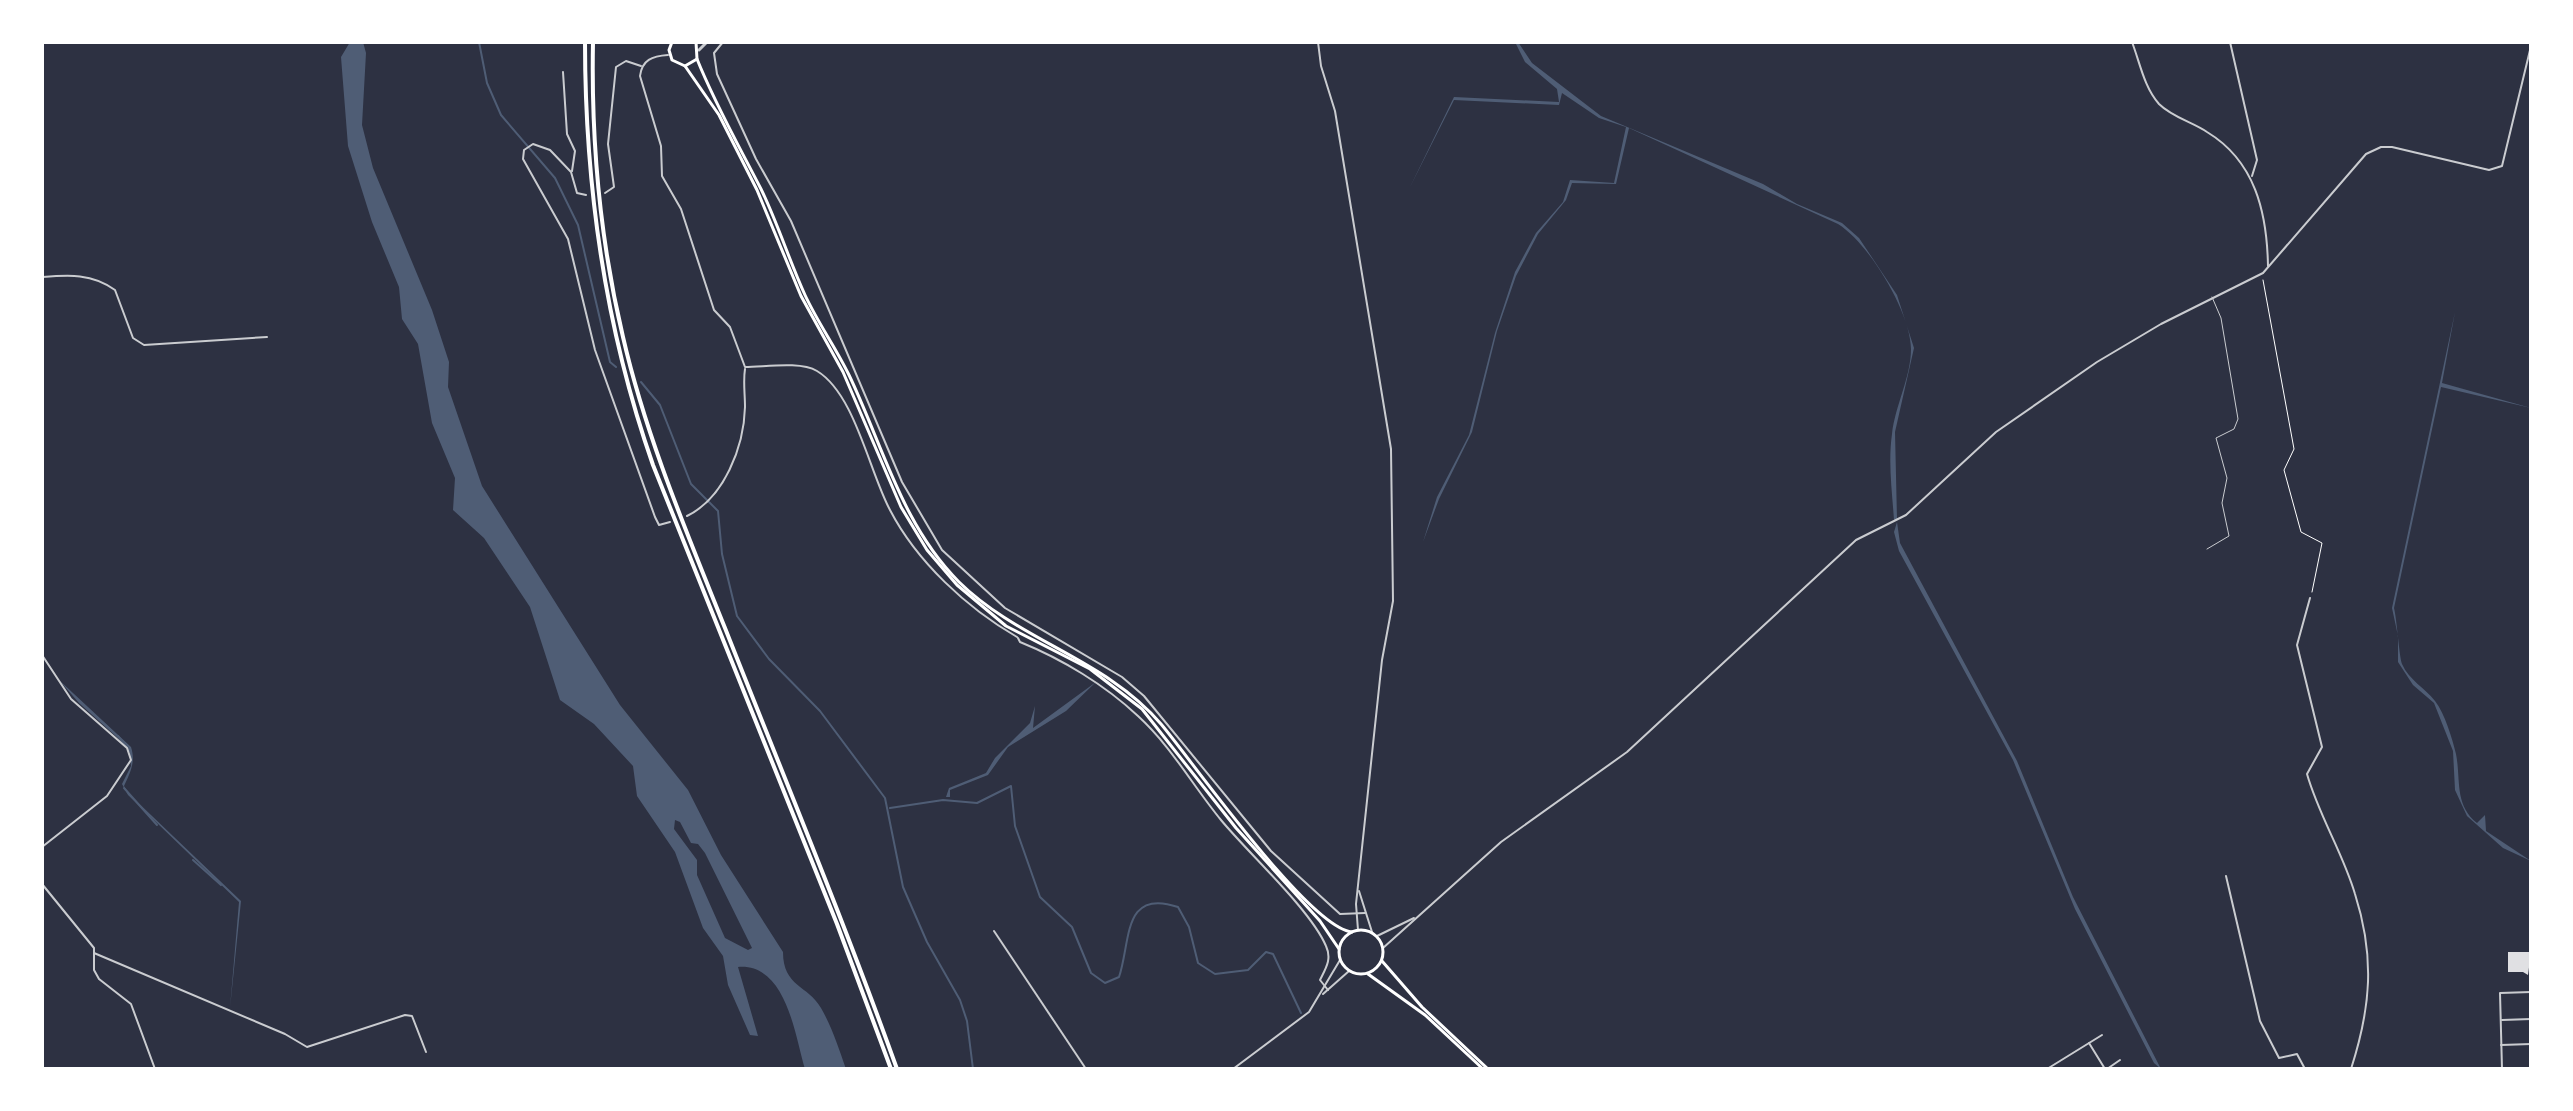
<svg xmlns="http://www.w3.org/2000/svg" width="2573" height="1111" viewBox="0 0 2573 1111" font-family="'Archivo Narrow',sans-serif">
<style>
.water{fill:#4f5d75;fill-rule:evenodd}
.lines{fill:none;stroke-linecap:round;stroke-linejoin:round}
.stream{stroke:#4f5d75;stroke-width:2}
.building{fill:#e0e0e3}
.path{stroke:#fff;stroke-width:1}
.service{stroke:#caccd0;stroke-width:1}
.minor{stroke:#caccd0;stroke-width:2}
.tertiary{stroke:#caccd0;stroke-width:3}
.secondary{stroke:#fff;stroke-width:3}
.trunk{stroke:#fff;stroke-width:4}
</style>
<rect width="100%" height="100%" fill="#2d3142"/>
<g class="water">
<path d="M350,42h13l3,11 -4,72 11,43 59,142 17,52 -1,25 34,99 138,219 68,85 33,65 62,97c0,35 25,33 38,56 11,19 18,41 25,61h-41c-10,-32 -18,-106 -67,-102l20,69 -8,-1 -22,-50 -5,-29 -20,-28 -28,-76 -38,-56 -4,-30 -39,-42 -34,-24 -30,-93 -46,-69 -31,-28 2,-32 -23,-55 -14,-79 -16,-25 -3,-32 -27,-65 -24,-76 -7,-89zM675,820l5,2 11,21 7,1 7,9 47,95 -4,2 -23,-12 -28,-63v-15l-23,-31z"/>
<path d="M1515,42h3l14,21 69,53 162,68 34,20 45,19 17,15 38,57 17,53 -19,84 2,87 -3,1c-2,-29 -6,-58 -2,-86 3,-28 19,-57 19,-85 0,-36 -42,-106 -73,-125l-209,-96 -13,56 -44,-1 -6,17 -28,34 -22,42 -19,55 -25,101 -33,67 -16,43 14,-45 32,-62 26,-102 20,-61 21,-39 27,-31 7,-22 44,3 12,-56 -27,-9 -37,-25 -3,12 -105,-5 -44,87 44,-90 105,5 -2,-13 -32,-27z"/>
<path d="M2455,312l-13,71 89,25 -90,-21 -47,221c3,12 5,47 8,56 7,16 23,24 33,37 10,13 17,37 21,53 5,25 -2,51 21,69l8,-8 1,16 45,30 -28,-13 -36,-32 -12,-26 -2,-39 -19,-48 -21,-18 -15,-23v-26l-6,-28z"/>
<path d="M1897,522l3,21 117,218 56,136 88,172 -7,-6 -79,-154 -62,-149 -114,-209 -5,-19z"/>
<path d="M59,680l72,67c5,15 -1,26 -7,39l5,8 112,107 -11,107 9,-106 -111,-107 -6,-11 9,-18 -2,-18 -50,-45z"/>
<path d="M1096,682l-30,29 -58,36 -20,28 -38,15v7h-4l3,-9 37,-15 9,-15 35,-35 5,-17 -2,22z"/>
</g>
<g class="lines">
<g class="stream">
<path d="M479,42l8,41 14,32 54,63 23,47 32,137 6,5"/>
<path d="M641,382l19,23 31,79 27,27 4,43 15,62 32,43 51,52 65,87 18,89 24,55 33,58 7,21 6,48"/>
<path d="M118,736l13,16"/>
<path d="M124,788l33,37"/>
<path d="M890,808l53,-8 34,3 34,-17 4,40 25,71 32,30 19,46 14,10 14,-6c12,-35 3,-89 59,-70l11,20 9,36 17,11 33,-4 18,-18 7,2 28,59"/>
<path d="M193,860l28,25"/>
</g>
</g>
<path class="building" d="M2508,952h23l-3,23 -5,-3h-15z"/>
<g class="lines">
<path class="path" d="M2263,280l31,169 -10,21 17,62 21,11 -10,49"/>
<path class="service" d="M2207,549l22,-13 -7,-33 5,-25 -11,-40 18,-9 4,-10 -17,-101 -9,-21"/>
<g class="minor">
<path d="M723,42l-9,11 3,21 39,85 35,62 111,261 40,68 63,58 117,69 22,19 127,155 69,63 25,-1"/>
<path d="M1318,42l3,24 14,45 56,338 2,152 -11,59 -26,244 2,26"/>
<path d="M2132,42c8,21 12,45 27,62 13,13 33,18 48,28 48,29 60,80 61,134"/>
<path d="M2230,42l27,118 -5,16"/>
<path d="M668,55c-16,1 -26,5 -28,21l21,70 1,30 19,33 33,101 16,17 15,40c20,0 55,-6 72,4 38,23 52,100 73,139 27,52 77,98 127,127"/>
<path d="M563,72l4,62 8,17 -3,20"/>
<path d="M605,193l9,-6 -6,-43 8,-77 10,-6 15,5"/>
<path d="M586,195l-9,-2 -6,-21 -21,-22 -17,-6 -9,6 -1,9 45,80 27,111 60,167 4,8 11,-3"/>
<path d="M42,277c26,-2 50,-4 73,13l18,48 11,7 123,-8"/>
<path d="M687,516c37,-18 57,-69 58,-109 0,-13 -2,-26 0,-38"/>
<path d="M2310,598l-13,47 25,102 -15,27c12,42 36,79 48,120 20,63 16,113 -4,175"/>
<path d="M1018,638l2,4c42,17 85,43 118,74 33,30 55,70 83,104 28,34 89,89 105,126 6,13 0,22 -6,34l8,10"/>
<path d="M42,655l29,44 56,49 4,12 -24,36 -65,51"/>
<path d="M2226,876l34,145 19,37 18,-4 8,15"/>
<path d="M42,884l52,64v22l5,9 32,25 24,65"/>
<path d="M1359,891l13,41"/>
<path d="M994,931l92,138"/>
<path d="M1377,936l37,-18"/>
<path d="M1383,948l118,-106 126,-90 229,-212 50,-25 90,-83 101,-70 64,-38 102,-51 103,-119 15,-7h11l97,23 13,-4 29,-120"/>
<path d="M94,953l191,81 22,13 98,-32 7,1 14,36"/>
<path d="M1323,994l26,-23"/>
<path d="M2502,1020l29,-1"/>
<path d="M2089,1043l16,26"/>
<path d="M2501,1045l30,-1"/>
<path d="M1233,1069l76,-57 31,-52"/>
<path d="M2047,1069l55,-34"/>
<path d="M2107,1069l13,-9"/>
<path d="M2502,1069l-2,-76 31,-1"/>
</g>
<path class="tertiary" d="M699,50l8,-8"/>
<g class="secondary">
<path d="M672,42l-3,8 3,10 13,6 12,-7 -1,-17"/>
<path d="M697,59c18,45 42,87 64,130 17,35 28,71 44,106 13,28 31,53 44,80 34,71 53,150 110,207 60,59 147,77 202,142 32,38 148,204 191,208"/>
<path d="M685,66l34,49 38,75 44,106 42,76 58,135 26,43 30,35 49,41 84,43 52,40 94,119 84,93 19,28"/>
<circle cx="1361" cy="952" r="22"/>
<path d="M1382,961l40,46 66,62"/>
<path d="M1368,974l57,41 58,54"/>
</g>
<g class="trunk">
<path d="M585,42c0,145 20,286 68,423l184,459 54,145"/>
<path d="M593,42c-2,99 7,198 30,295 23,100 64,196 102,291 58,147 119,293 172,441"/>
</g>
</g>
<rect width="2573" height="1111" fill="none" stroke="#ffffff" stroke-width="88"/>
</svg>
